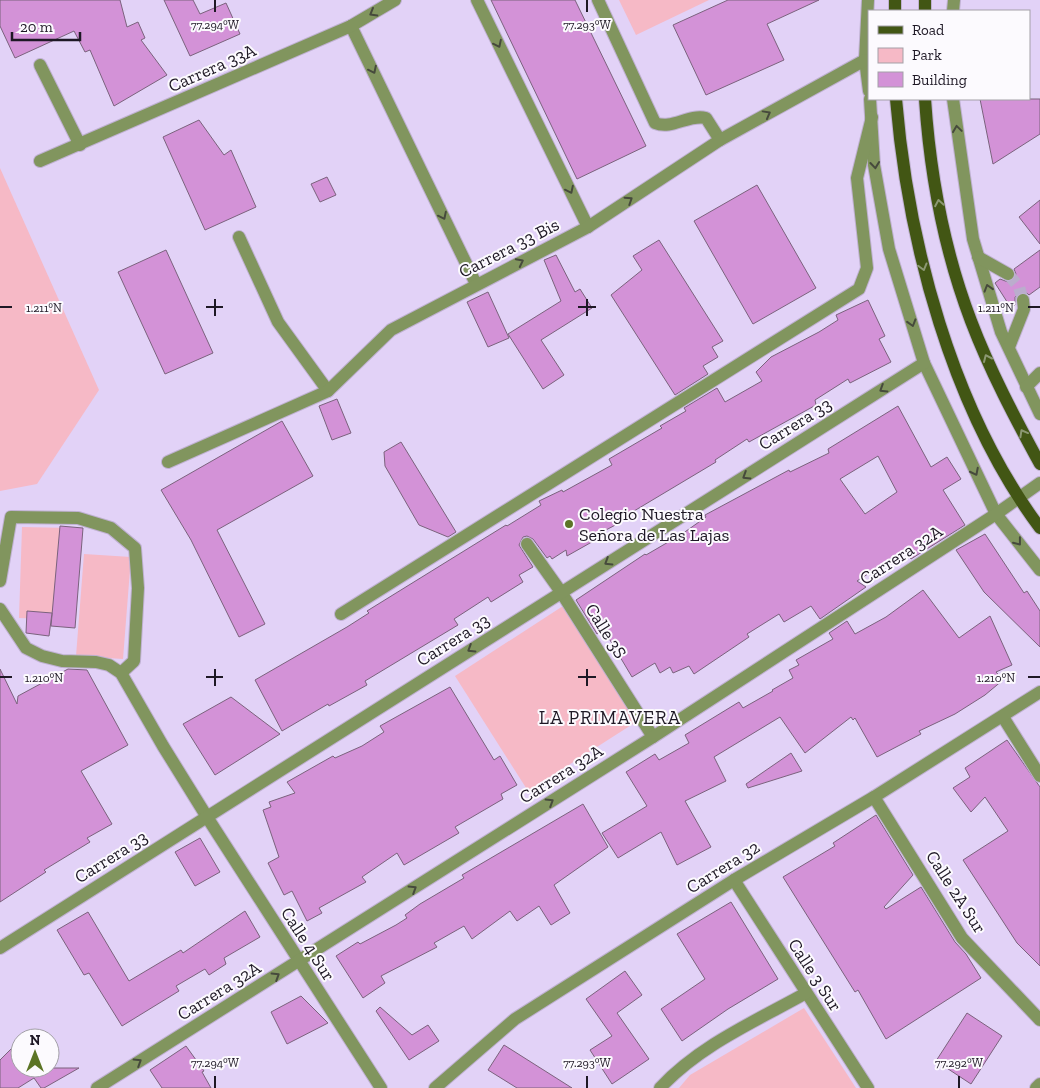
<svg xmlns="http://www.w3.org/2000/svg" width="1040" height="1088" viewBox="0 0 1040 1088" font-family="'Zilla Slab',serif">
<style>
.green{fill:#f6b9c6}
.building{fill:#d392d7;stroke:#7b627d;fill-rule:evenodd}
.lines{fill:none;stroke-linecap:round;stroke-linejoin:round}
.minor-tunnel{stroke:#bbadcd;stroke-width:12;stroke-dasharray:12 6;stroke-linecap:butt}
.minor-casing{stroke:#bfb1d1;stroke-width:14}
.major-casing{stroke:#bfb1d1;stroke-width:14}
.minor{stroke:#81955e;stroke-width:12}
.major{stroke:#425614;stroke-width:12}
.oneway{stroke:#464a3c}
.oneway2{stroke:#8c9872}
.ticks{fill:none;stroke:#1e1825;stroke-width:2}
.poi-dot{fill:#5c7426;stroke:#fcfafe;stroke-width:2}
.labels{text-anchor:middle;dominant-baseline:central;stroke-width:4;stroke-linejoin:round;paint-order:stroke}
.street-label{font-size:18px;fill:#1e1825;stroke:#fcfafe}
.poi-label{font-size:18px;fill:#1e1825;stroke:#fcfafe;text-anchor:start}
.neighbourhood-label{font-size:19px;letter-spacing:1px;fill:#1e1825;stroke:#fcfafe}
.ticks-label{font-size:12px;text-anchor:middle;fill:#1e1825;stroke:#fcfafe;stroke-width:4;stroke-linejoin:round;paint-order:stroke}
</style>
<rect width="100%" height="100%" fill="#e2d2f7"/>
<g class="green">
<path d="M619,0h90l-73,35z"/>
<path d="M0,168l99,222 -62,94 -37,7z"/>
<path d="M22,527l49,1 -3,92 -49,-2z"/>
<path d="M84,554l47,3 -8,102 -47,-3z"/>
<path d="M563,606l73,116 -108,69 -73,-115z"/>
<path d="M804,1008l52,80h-177l11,-13z"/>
</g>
<g class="building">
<path d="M0,0h120l7,27 11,-5 7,16 -4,2 26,35 -53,31 -24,-56 -5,2 -11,-21 -59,27 -15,-32z"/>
<path d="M164,0h29l7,14 26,-11 14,31 -50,22z"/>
<path d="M491,0h84l71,146 -69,33z"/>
<path d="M728,0h91l-52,24 17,36 -78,35 -33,-70z"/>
<path d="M980,99h60v35l-47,30z"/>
<path d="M199,120l25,35 7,-5 25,57 -51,23 -42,-93z"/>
<path d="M327,177l9,18 -16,7 -9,-18z"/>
<path d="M757,185l59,103 -63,36 -59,-103z"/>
<path d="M1040,200v44l-21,-27z"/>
<path d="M659,240l64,101 -11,6 6,10 -15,9 5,8 -33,21 -64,-100 31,-25 -9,-14z"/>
<path d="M166,250l47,103 -48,21 -47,-102z"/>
<path d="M1040,250v37l-11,8 -3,-3 -7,1 -4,4v8l-4,3 -16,-25 5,-4 8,3 4,-1 4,-7 -2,-5z"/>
<path d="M556,255l19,37 5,-3 12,19 -51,32 23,35 -21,14 -35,-55 53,-33 -17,-41z"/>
<path d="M488,292l21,46 -21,9 -21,-45z"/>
<path d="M868,300l17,36 -6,3 12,23 -41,21 -2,-4 -33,21 1,5 -67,37 -2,-3 -32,21 1,2 -92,55 1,3 -21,11 2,3 -39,22 -1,-6 -14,9 -2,-3 -3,2 -14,-19 -6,-3 -4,1 -4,8 14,22 -14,8 4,7 -32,20 -3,-5 -34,22 4,6 -93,56 2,4 -38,21 -1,-2 -46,27 -27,-51 92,-53 22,-14 -2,-2 139,-86 1,1 34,-21 -2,-4 23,-11 1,2 49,-27 -3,-6 53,-31 -2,-2 26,-15 -2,-3 33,-20 8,14 37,-21 -6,-9 15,-15 48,-25 19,-12 -2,-5z"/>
<path d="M337,399l14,34 -19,7 -13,-34z"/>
<path d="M898,406l33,61 16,-10 14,22 -18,11 22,35 -54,34 -6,-9 -48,31 9,6 -46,32 -9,-13 -27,16 -5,-8 -32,20 2,3 -55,37 -5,-8 -16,7 -3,-6 -10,6 -5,-10 -23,14 -28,-47 -7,4 -21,-34 69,-46 1,1 36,-21 24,-17 -1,-2 84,-45 1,2 39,-19 -1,-4zM878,456l19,36 -32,22 -25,-35z"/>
<path d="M282,421l31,55 -96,54 48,94 -26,13 -48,-97 -30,-50z"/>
<path d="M401,442l55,90 -8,5 -29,-12 -34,-59 -1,-14z"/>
<path d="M60,526l23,2 -8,100 -24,-2z"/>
<path d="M985,534l39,59 3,-2 13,20v36l-56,-55 -28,-42z"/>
<path d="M923,590l36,48 31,-22 22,49 -16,7 7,8 -18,15 -30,19 -36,17 2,3 -44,23 -22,-39 -2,2 -2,-3 -46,36 -25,-36 -66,40 12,24 -41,20 26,46 -34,18 -16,-33 -43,26 -16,-25 45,-27 -21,-34 29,-18 4,6 30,-17 -4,-8 54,-33 4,6 30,-17 -1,-1 21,-12 -4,-8 10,-5 -3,-5 37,-21 -4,-6 18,-12 8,13 31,-17z"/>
<path d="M27,611l25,2 -3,23 -23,-3z"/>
<path d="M0,669l17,35 1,-8 50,-27 19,1 41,75 -47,26 31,53 -25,14 3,4 -46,28 2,2 -46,30z"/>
<path d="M450,687l44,73 6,-4 17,29 -16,9 2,5 -48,28 4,6 -55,32 -7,-12 -35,24 4,5 -47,26 3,5 -15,8 -15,-30 -8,4 -16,-32 11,-6 -16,-47 8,-3 -2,-5 26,-9 -8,-11 46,-26 2,2 27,-12 22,-14 -4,-6z"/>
<path d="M231,697l49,37 -65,41 -32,-51z"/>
<path d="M1007,740l33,47v179l-23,-23 -54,-83 45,-29 -23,-34 -14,15 -18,-24 17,-11 -5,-9z"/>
<path d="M791,753l11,18 -54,17 -2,-4z"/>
<path d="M583,804l25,43 -54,38 16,28 -19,12 -12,-19 -22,15 -7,-10 -38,28 -8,-13 -30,17 3,4 -56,29 4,7 -22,15 -27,-42 22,-14 2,2 36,-19 11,-7 -2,-3 15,-11 44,-26 -2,-3z"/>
<path d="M876,815l37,60 -29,32 2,2 35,-22 34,55 11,12 15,24 -95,61 -28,-49 -3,2 -72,-115 52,-31 -2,-3z"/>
<path d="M200,838l20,34 -25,14 -20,-34z"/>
<path d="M731,902l47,77 -50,30 -46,32 -21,-32 44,-30 -28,-45z"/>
<path d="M245,911l15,26 -36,21 2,6 -17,11 -4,-6 -29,17 3,5 -57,35 -33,-53 -5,2 -27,-45 31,-18 41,69 52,-31 2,3z"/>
<path d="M625,971l17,24 -25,18 32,46 -37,25 -22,-34 22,-14 -26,-37z"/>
<path d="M301,996l27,27 -41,21 -16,-32z"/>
<path d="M380,1007l32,28 16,-10 11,16 -30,19 -33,-49z"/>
<path d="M967,1013l35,23 -31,48 -35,-23z"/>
<path d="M20,1040v28h59l-35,20h-3l-7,-10 -16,10h-18v-28z"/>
<path d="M504,1045l68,43h-55l-29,-18z"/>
<path d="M186,1046l18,25 -2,1 9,16h-49l-12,-18z"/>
</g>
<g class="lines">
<path class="minor-tunnel" d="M1008,274l11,13 4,13"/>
<g class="minor-casing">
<g id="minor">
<path d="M477,0l111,227"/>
<path d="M598,0l57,123c17,7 33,-9 51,-5l14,22"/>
<path d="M868,0l-3,60 4,31"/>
<path d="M953,11l1,-11"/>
<path d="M351,26l125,258"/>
<path d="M40,65l40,80"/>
<path d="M870,99l4,66 15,84 35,114 72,151 44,56"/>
<path d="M953,99l20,140 28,93 39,82"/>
<path d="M40,161l311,-135 44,-26"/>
<path d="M239,237l39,85 50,69"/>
<path d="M978,257l30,17"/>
<path d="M1009,347l15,-38 -1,-9"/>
<path d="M1026,387l14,-14"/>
<path d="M168,462l160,-71 63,-61 197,-103 132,-87 145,-80"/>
<path d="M527,544l34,48 92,145"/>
<path d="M0,581l11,-64 67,1 33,10 24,20 3,40 -4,73 -13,12"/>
<path d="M0,609l26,39 16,8 20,5 34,1 13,3 12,8 42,73 44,71 174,271"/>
<path d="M341,614l518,-325 8,-21 -10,-90 15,-61"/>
<path d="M1003,717l37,59"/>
<path d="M874,797l88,141 78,82"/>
<path d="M734,880l134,208"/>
<path d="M0,948l924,-585"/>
<path d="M97,1088l556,-351 343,-223 44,-31"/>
<path d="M435,1088l80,-69 219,-139 140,-83 166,-105"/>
<path d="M660,1088c40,-43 96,-67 146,-95"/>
<path d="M1036,1088l4,-4"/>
</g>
</g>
<g class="major-casing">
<g id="major">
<path d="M895,11v-11"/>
<path d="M925,11v-11"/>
<path d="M896,99c12,144 56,311 144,429"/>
<path d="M925,99c5,75 19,151 46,222 19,50 44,97 69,143"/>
</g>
</g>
<use href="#minor" class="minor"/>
<use href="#major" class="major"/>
</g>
<defs><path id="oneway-chevron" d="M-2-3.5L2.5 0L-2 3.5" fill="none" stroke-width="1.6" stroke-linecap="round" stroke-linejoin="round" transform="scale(1.25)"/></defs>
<g class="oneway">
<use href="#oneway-chevron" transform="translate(373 13) rotate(150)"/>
<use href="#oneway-chevron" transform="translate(498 44) rotate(64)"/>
<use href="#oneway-chevron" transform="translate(373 70) rotate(64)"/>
<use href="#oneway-chevron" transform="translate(767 114) rotate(-29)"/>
<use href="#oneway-chevron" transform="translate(957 129) rotate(-98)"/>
<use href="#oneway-chevron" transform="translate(875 165) rotate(84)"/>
<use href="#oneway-chevron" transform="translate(570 190) rotate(64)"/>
<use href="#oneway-chevron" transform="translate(629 200) rotate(-33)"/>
<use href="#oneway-chevron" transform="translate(443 216) rotate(64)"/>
<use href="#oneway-chevron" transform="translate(520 262) rotate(-27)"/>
<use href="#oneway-chevron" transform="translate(988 288) rotate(-107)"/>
<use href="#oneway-chevron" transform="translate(912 323) rotate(73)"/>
<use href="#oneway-chevron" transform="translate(883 389) rotate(148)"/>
<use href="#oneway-chevron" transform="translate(975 472) rotate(63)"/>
<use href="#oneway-chevron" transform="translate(746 476) rotate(148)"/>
<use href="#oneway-chevron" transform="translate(1018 542) rotate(52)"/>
<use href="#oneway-chevron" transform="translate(608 562) rotate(148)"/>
<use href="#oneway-chevron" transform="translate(471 649) rotate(148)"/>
<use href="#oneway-chevron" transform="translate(550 802) rotate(-32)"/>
<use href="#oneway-chevron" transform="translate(413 889) rotate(-32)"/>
<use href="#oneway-chevron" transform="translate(276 976) rotate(-32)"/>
<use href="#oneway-chevron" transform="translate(138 1062) rotate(-32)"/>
</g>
<g class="oneway2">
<use href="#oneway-chevron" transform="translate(939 203) rotate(-100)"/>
<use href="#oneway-chevron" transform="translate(923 267) rotate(75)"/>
<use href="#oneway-chevron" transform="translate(987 358) rotate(-114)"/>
<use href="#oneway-chevron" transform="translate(1023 433) rotate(-119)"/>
</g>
<path class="ticks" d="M215,0v12M587,0v12M215,299v17M587,299v17M0,307h12M206,307h17M578,307h18M1028,307h12M215,669v17M587,669v17M0,677h12M206,677h17M578,677h18M1028,677h12M215,1076v12M587,1076v12M959,1076v12"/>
<circle class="poi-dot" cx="569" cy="524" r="5"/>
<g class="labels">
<g class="street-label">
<text transform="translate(212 68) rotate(-24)">Carrera 33A</text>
<text transform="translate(509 248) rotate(-27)">Carrera 33 Bis</text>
<text transform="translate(795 424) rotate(-32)">Carrera 33</text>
<text transform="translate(901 555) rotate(-33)">Carrera 32A</text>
<text transform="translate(606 631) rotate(58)">Calle 3S</text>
<text transform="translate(453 640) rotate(-32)">Carrera 33</text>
<text transform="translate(561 774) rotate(-32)">Carrera 32A</text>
<text transform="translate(111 857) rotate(-32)">Carrera 33</text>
<text transform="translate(723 867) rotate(-32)">Carrera 32</text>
<text transform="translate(956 892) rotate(57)">Calle 2A Sur</text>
<text transform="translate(308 944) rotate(57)">Calle 4 Sur</text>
<text transform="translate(815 975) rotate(57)">Calle 3 Sur</text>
<text transform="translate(219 991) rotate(-32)">Carrera 32A</text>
</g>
<g class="poi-label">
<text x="579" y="514">Colegio Nuestra<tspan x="579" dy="21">Señora de Las Lajas</tspan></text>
</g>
<g class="neighbourhood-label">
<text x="610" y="717">LA PRIMAVERA</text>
</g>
</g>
<g class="ticks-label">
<text x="215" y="29">77.294°W</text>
<text x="587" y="29">77.293°W</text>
<text x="44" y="312">1.211°N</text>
<text x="996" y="312">1.211°N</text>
<text x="44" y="682">1.210°N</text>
<text x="996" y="682">1.210°N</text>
<text x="215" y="1067">77.294°W</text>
<text x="587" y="1067">77.293°W</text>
<text x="959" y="1067">77.292°W</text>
</g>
<rect x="868" y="10" width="162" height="90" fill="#fcfafe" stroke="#a3a0a7"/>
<rect x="878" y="26" width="25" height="8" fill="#425614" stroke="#a3a0a7"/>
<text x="912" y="35" font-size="15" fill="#1e1825">Road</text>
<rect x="878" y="48" width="25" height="15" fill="#f6b9c6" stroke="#a3a0a7"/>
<text x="912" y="60" font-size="15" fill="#1e1825">Park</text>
<rect x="878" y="72" width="25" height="15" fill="#d392d7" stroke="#a3a0a7"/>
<text x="912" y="85" font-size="15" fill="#1e1825">Building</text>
<g transform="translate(35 1053)"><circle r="24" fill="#fcfafe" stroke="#a3a0a7"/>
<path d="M0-4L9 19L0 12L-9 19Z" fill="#5c7426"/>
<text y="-8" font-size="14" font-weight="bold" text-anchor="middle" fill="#1e1825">N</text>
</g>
<path d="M12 32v8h68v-8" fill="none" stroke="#1e1825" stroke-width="2.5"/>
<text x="20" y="32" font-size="15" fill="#1e1825" stroke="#fcfafe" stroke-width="4" paint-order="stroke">20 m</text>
</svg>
